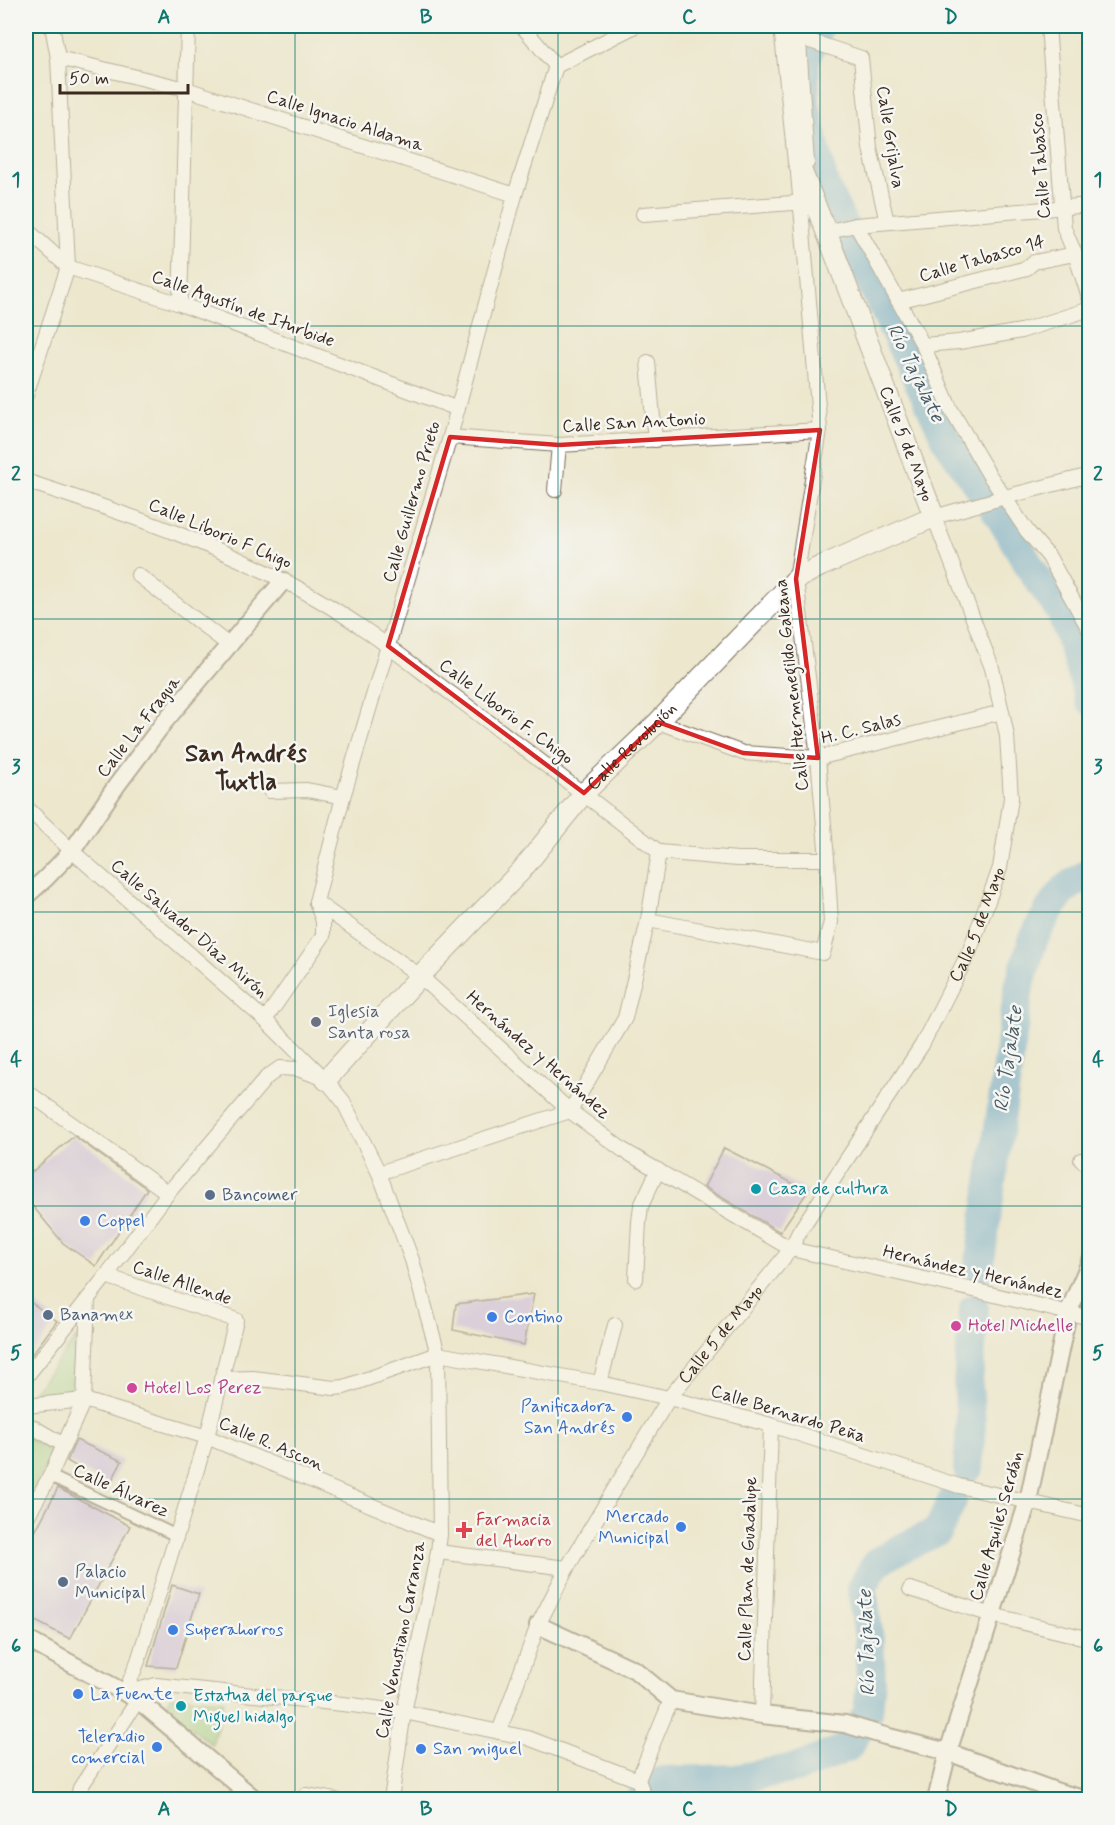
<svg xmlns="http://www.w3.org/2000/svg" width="1115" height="1825" viewBox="0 0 1115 1825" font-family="Mynerve,sans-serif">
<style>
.green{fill:#93c97c;stroke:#677a4d;stroke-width:1.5}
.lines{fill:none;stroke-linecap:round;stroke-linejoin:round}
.river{stroke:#5aa1d0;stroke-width:30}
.building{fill:#c5b2e6}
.pedestrian-casing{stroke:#796c5c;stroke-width:14}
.minor-casing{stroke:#796c5c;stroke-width:16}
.tertiary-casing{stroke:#796c5c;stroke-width:20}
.secondary-casing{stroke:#796c5c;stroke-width:22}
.pedestrian{stroke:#fff;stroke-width:10}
.minor{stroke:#fff;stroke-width:14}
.tertiary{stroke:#fff;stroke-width:16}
.secondary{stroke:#fff;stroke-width:20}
.marked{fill:none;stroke:#d62828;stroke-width:4.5;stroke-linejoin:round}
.grid{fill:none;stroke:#0f766e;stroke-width:1.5;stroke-opacity:0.55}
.worship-dot{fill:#6b7280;stroke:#f6f6f2;stroke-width:2}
.culture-dot{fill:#0f9aa8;stroke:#f6f6f2;stroke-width:2}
.service-dot{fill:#5c6f8a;stroke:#f6f6f2;stroke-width:2}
.shop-dot{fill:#3f7fe0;stroke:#f6f6f2;stroke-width:2}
.hotel-dot{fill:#d1479c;stroke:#f6f6f2;stroke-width:2}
.health-dot{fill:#e0444e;stroke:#f6f6f2;stroke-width:2}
.labels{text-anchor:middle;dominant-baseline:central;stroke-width:5;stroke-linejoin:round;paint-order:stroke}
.street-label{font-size:18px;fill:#3b2a1e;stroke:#f6f6f2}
.worship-label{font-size:18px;fill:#5b616d;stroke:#f6f6f2;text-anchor:start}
.culture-label{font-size:18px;fill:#0d838f;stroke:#f6f6f2;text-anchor:start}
.service-label{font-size:18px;fill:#4e5e75;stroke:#f6f6f2;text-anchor:start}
.shop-label{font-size:18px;fill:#366cbe;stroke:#f6f6f2;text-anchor:start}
.hotel-label{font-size:18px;fill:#b23c85;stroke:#f6f6f2;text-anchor:start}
.health-label{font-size:18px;fill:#be3a42;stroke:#f6f6f2;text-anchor:start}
.water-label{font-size:20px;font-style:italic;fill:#475a65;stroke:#f6f6f2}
.district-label{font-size:24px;font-weight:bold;fill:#3b2a1e;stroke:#f6f6f2}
.neatline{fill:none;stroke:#0f766e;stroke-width:2}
.grid-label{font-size:20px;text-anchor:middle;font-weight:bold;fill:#0f766e}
</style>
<rect width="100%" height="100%" fill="#f6f6f2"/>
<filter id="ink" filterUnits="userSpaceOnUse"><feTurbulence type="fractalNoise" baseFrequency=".0167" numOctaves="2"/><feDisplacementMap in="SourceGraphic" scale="12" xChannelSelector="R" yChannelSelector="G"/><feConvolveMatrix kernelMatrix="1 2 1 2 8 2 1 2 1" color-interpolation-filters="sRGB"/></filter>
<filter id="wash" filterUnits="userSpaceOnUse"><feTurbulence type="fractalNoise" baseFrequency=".008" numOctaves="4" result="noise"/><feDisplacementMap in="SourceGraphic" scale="24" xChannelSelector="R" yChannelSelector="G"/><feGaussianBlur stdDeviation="1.35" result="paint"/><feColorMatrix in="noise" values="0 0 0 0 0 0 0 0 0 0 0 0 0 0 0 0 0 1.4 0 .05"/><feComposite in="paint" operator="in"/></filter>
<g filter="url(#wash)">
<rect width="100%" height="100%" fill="#ede7ce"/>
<g class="green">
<path d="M77,1337l-5,58 -43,2z"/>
<path d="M26,1437l27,16 -27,49z"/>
<path d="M171,1696l53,4 -12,45 -48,-39z"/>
</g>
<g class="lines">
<g class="river">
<path d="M819,26l-14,35v45l19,79 125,259 50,71 36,60 27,38 28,87"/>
<path d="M979,1268l40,-281 14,-47 16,-30 16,-21 25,-17"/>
<path d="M968,1468l3,-44 -3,-41 6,-74"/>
<path d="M640,1800l23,-19 72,-2 66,-12 47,-20 20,-35 3,-32 -2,-40 -7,-53 15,-25 23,-13 38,-18 14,-30"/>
</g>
</g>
<g id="blocks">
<g class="building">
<path d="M74,1136l73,53 -51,77 -33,-23 -37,-45v-21z"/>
<path d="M724,1148l84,43 -28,41 -76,-45z"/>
<path d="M534,1294l-10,51 -71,-15 3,-26z"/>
<path d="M26,1299l31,22 -31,41z"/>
<path d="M76,1440l46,21 -13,25 -42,-25z"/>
<path d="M58,1488l72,38 -60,113 -44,-23v-67z"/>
<path d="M172,1585l27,9 -23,74 -28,-2z"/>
</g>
</g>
</g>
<g filter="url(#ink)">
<use href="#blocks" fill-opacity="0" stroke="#796c5c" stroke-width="1.5"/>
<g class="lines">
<g class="pedestrian-casing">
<path id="pedestrian" d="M50,1476l127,60"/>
</g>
<g class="minor-casing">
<g id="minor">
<path d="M522,26l34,40"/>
<path d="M798,26l9,137"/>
<path d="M1048,26l16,202 11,26 15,46"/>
<path d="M798,37l63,21 9,90 17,74"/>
<path d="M58,58l128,31 329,106"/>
<path d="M643,214l164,-12"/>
<path d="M856,225l67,120 27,63 38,65 39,58 22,26 41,74"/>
<path d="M26,229l42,38 112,37 278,105"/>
<path d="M828,236l10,-7 18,-4 234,-20"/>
<path d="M898,301l129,-33 7,-6 41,-8"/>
<path d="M180,304l8,-278"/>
<path d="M923,345l36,-3 62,-11 69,-22"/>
<path d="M648,362l7,78"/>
<path d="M26,395l42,-128 -10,-209 -6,-32"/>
<path d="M450,437l109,8 261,-15"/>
<path d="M26,481c97,32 196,64 286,115 50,28 95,65 141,99 69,52 138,104 206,157"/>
<path d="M555,490l4,-45"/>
<path d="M138,575l92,71"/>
<path d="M658,722l85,31 75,5 184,-46"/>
<path d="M270,791l37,-1 36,7"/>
<path d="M26,807l46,44 193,169 61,60 17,21 36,72 33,87 26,94 2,180 -2,18 -34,160 -13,88"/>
<path d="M659,852l78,7h90"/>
<path d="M316,902l104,74 150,135 53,39 168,99 187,42 112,27"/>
<path d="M648,920l175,33 8,-31 -4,-63 -9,-101 -22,-179 24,-149 -22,-257"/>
<path d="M265,1020l58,-84v-15l-7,-19 27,-105 107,-360 65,-242 41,-129 79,-40"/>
<path d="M26,1091l142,102"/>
<path d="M1081,1160l9,7"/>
<path d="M379,1173l191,-62 55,-93 23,-98 11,-68"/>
<path d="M106,1276l130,44 -29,117 -69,224 -13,32"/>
<path d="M636,1279l3,-57 2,-16 17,-36"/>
<path d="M26,1377l80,-101 62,-83 99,-116 13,-9 17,1 23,8"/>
<path d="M221,1379l32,-1 81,10 10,-1 94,-33 162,29 69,15 102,27 188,61 131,30"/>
<path d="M600,1383l15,-58"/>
<path d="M26,1406l58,-6 123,37 233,97"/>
<path d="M26,1423l38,22"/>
<path d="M26,1519l24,-43 34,-76 4,-101"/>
<path d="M438,1552l129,16"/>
<path d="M910,1589l82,26 98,24"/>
<path d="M125,1693l31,-8 196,20 52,7 124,26 110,42"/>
<path d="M762,1715l9,-290"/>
<path id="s1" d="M499,1732l39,-107 29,-57 102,-170 122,-149 8,-17 123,-187 48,-95 30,-82 11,-70 -4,-62 -5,-24 -10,-44 -58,-151 71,-20 85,-22"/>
<path d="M77,1800l3,-12 58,-88"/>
<path d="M303,1800l3,-5 29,5"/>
<path d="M646,1800l-8,-20 33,-80"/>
</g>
</g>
<g class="tertiary-casing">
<g id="tertiary">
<path d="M26,896l20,-18 26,-27 45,-66 48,-64 118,-140"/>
<path d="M538,1625l97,45 36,30 91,15 83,9 40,12 63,16 110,40 29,8"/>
<path d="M26,1639l112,61 118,100"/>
<path d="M936,1800l12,-48 80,-251 40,-188 22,-51"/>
</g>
</g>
<g class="secondary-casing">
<g id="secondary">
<path id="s2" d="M326,1080l94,-104 101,-105 63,-78 74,-71 138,-143 25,-13 113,-49 -106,-281 -30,-74 -14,-136"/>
</g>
</g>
<use href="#pedestrian" class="pedestrian"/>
<use href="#minor" class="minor"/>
<use href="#tertiary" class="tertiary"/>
<use href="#secondary" class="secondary"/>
</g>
</g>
<path d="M0 0H1115V1825H0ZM820,430l-24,149 22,179 -75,-5 -85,-31 -74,71 -196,-147 62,-209 109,8z" fill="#ede7ce" fill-opacity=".55" fill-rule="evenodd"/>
<path class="marked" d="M820,430l-24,149 22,179 -75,-5 -85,-31 -74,71 -196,-147 62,-209 109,8z"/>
<path class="grid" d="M295,26v1774M558,26v1774M820,26v1774M26,326h1064M26,619h1064M26,912h1064M26,1206h1064M26,1499h1064"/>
<circle class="worship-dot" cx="316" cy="1022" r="6"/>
<g class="culture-dot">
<circle cx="756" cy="1189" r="6"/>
<circle cx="181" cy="1706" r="6"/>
</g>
<g class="service-dot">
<circle cx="210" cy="1195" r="6"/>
<circle cx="48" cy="1315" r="6"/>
<circle cx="63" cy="1582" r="6"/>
</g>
<g class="shop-dot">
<circle cx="85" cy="1221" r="6"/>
<circle cx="492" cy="1317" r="6"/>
<circle cx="627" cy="1417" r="6"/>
<circle cx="681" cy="1527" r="6"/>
<circle cx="173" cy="1630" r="6"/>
<circle cx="78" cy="1694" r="6"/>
<circle cx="157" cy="1747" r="6"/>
<circle cx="421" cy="1749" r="6"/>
</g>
<g class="hotel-dot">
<circle cx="956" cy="1326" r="6"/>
<circle cx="132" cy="1388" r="6"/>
</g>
<path class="health-dot" d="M461 1521h6v6h6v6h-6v6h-6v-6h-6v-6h6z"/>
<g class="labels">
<g class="street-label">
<text transform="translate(345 121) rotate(18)">Calle Ignacio Aldama</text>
<text transform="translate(890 137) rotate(81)">Calle Grijalva</text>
<text transform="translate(1041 166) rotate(-94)">Calle Tabasco</text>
<text transform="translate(982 259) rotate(-16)">Calle Tabasco 14</text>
<text transform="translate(243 309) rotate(20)">Calle Agustín de Iturbide</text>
<text transform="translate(634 423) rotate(-3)">Calle San Antonio</text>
<text transform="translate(906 444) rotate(69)">Calle 5 de Mayo</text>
<text transform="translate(412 502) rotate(-74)">Calle Guillermo Prieto</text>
<text transform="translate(220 534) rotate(23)">Calle Liborio F Chigo</text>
<text transform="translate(792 685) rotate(-96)">Calle Hermenegildo Galeana</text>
<text transform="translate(506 712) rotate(37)">Calle Liborio F. Chigo</text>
<text transform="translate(139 727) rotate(-52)">Calle La Fragua</text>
<text transform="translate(861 729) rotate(-14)">H. C. Salas</text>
<text stroke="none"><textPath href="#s2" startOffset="453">Calle Revolución</textPath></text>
<text stroke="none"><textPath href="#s1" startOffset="944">Calle 5 de Mayo</textPath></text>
<text transform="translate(189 929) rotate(41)">Calle Salvador Díaz Mirón</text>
<text transform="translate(538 1055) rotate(41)">Hernández y Hernández</text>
<text transform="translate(973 1272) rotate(13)">Hernández y Hernández</text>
<text transform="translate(182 1283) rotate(19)">Calle Allende</text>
<text stroke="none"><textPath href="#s1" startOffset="458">Calle 5 de Mayo</textPath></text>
<text transform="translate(788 1414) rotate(17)">Calle Bernardo Peña</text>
<text transform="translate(271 1444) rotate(23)">Calle R. Ascon</text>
<text transform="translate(121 1491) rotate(25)">Calle Álvarez</text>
<text transform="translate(997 1526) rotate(-74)">Calle Aquiles Serdán</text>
<text transform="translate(748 1569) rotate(-88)">Calle Plan de Guadalupe</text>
<text transform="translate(401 1640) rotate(-79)">Calle Venustiano Carranza</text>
</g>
<g class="worship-label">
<text x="328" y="1012">Iglesia<tspan x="328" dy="21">Santa rosa</tspan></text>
</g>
<g class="culture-label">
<text x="768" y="1189">Casa de cultura</text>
<text x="193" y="1696">Estatua del parque<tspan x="193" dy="21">Miguel hidalgo</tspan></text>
</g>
<g class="service-label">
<text x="222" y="1195">Bancomer</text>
<text x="60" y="1315">Banamex</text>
<text x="75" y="1572">Palacio<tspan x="75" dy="21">Municipal</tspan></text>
</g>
<g class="shop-label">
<text x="97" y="1221">Coppel</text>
<text x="504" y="1317">Contino</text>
<text x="615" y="1407" text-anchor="end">Panificadora<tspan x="615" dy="21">San Andrés</tspan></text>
<text x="669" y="1517" text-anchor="end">Mercado<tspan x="669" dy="21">Municipal</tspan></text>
<text x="185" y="1630">Superahorros</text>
<text x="90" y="1694">La Fuente</text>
<text x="145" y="1737" text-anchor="end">Teleradio<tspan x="145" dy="21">comercial</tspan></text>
<text x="433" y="1749">San miguel</text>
</g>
<g class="hotel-label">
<text x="968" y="1326">Hotel Michelle</text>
<text x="144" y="1388">Hotel Los Perez</text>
</g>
<g class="health-label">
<text x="476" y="1520">Farmacia<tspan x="476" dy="21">del Ahorro</tspan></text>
</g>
<g class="water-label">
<text transform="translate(915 373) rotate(64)">Río Tajalate</text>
<text transform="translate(1009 1059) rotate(-82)">Río Tajalate</text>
<text transform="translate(867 1643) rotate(-92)">Río Tajalate</text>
</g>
<g class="district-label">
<text x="246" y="754">San Andrés<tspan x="246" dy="28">Tuxtla</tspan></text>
</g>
</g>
<rect width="1115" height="1825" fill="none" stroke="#f6f6f2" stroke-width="66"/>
<path d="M60 84v9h128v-9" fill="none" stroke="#3b2a1e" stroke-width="3"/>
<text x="69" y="84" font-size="18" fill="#3b2a1e" stroke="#f6f6f2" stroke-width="4.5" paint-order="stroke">50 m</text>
<rect x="33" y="33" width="1049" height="1759" class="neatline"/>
<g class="grid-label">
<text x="164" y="23">A</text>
<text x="426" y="23">B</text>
<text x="689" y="23">C</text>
<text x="951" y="23">D</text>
<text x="16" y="186">1</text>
<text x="1098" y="186">1</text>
<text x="16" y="480">2</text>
<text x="1098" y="480">2</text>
<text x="16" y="773">3</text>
<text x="1098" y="773">3</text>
<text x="16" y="1066">4</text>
<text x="1098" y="1066">4</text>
<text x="16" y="1359">5</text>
<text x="1098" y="1359">5</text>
<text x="16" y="1652">6</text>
<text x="1098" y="1652">6</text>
<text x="164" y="1815">A</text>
<text x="426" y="1815">B</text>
<text x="689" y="1815">C</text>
<text x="951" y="1815">D</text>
</g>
</svg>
